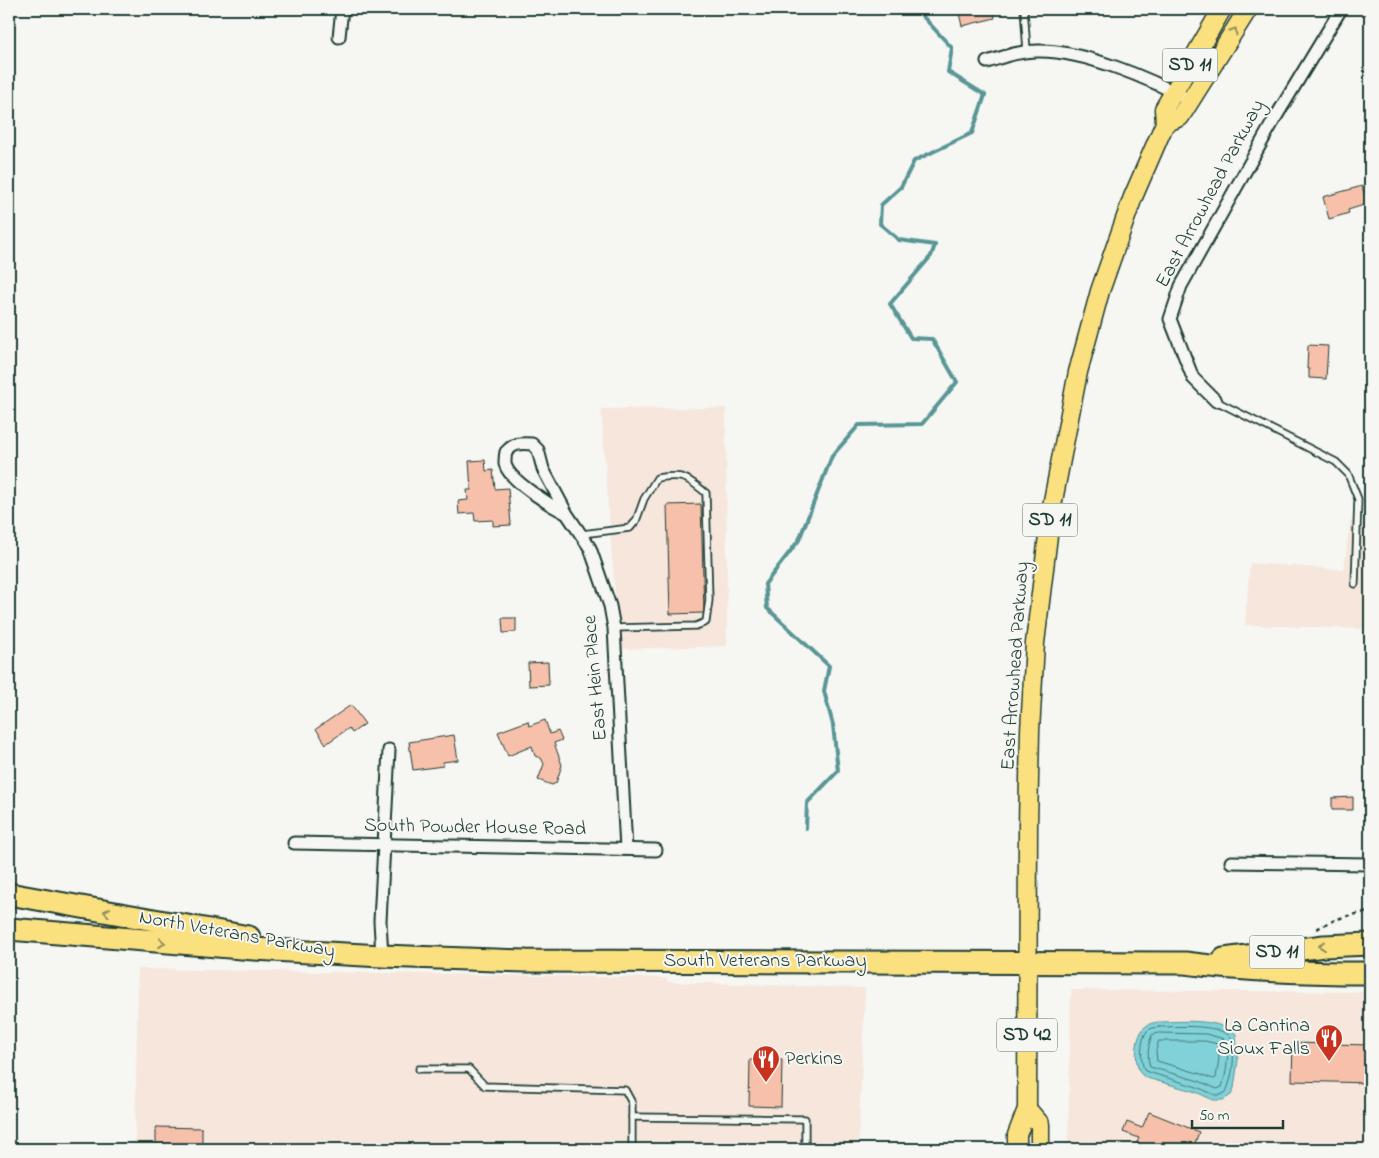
<svg xmlns="http://www.w3.org/2000/svg" width="1379" height="1158" viewBox="0 0 1379 1158" font-family="'Indie Flower',sans-serif">
<style>
.built{fill:#f6e6dc}
.water{fill:#80d1d8;stroke:#599696}
.lines{fill:none;stroke-linecap:round;stroke-linejoin:round}
.shore{stroke:#467876;stroke-width:1}
.stream{stroke:#599696;stroke-width:4}
.building{fill:#f6c0aa;stroke:#1f3d34}
.lane-casing{stroke:#1f3d34;stroke-width:9}
.street-casing{stroke:#1f3d34;stroke-width:15}
.primary-casing{stroke:#1f3d34;stroke-width:21}
.highway-casing{stroke:#1f3d34;stroke-width:25}
.path{stroke:#1f3d34;stroke-width:2.5;stroke-dasharray:4 4;stroke-linecap:butt}
.lane{stroke:#f6f6f2;stroke-width:5.5}
.street{stroke:#f6f6f2;stroke-width:11}
.primary{stroke:#fbe080;stroke-width:18}
.highway{stroke:#fbe080;stroke-width:21}
.oneway{stroke:#8d8e5a}
.labels{text-anchor:middle;dominant-baseline:central;stroke-width:4;stroke-linejoin:round;paint-order:stroke}
.shield{fill:#f6f6f2;stroke:#60746d;stroke-width:1}
.shield-label{font-size:19px;font-weight:bold;fill:#1f3d34}
.street-label{font-size:20px;fill:#1f3d34;stroke:#f6f6f2}
.poi-label{font-size:20px;fill:#1f3d34;stroke:#f6f6f2;text-anchor:end}
</style>
<rect width="100%" height="100%" fill="#f6f6f2"/>
<filter id="ink" filterUnits="userSpaceOnUse"><feTurbulence type="fractalNoise" baseFrequency=".02" numOctaves="2"/><feDisplacementMap in="SourceGraphic" scale="10" xChannelSelector="R" yChannelSelector="G"/><feConvolveMatrix kernelMatrix="1 2 1 2 8 2 1 2 1" color-interpolation-filters="sRGB"/></filter>
<g filter="url(#ink)">
<g class="built">
<path d="M726,408l1,238 -108,3 -18,-240z"/>
<path d="M1350,522l20,3v104l-125,-4 5,-62 94,7z"/>
<path d="M138,969l529,9v4l198,6 -7,161h-723z"/>
<path d="M1071,990l299,2v157h-302z"/>
</g>
<path class="water" d="M1158,1022c24,0 58,-5 78,12l2,26 -4,28 -3,7 -8,5h-10l-17,-8 -49,-14c-4,-2 -7,-4 -8,-8 -5,-10 -3,-34 5,-42 3,-4 8,-5 14,-6z"/>
<g class="lines">
<g class="shore">
<path d="M1159,1027c19,0 57,-4 72,10 5,14 2,40 -5,55l-5,3h-6l-18,-8 -52,-16c-5,-9 -5,-31 2,-40 3,-3 7,-3 12,-4z"/>
<path d="M1159,1033l47,1 18,5c7,12 2,36 -2,48l-5,2 -18,-8 -49,-14c-3,-9 -2,-23 2,-32z"/>
<path d="M1159,1041h46l13,3 1,14 -3,20 -3,1 -12,-5 -44,-13 -1,-10z"/>
</g>
<path class="stream" d="M806,828l1,-25 31,-32 -5,-46 -9,-34 5,-25 -62,-58 -2,-24 34,-44 33,-84 27,-31 63,-1 35,-42 -25,-43 -21,-1 -21,-34 41,-48 4,-11 -36,-5 -19,-16 1,-19 20,-18 13,-26 58,-28 13,-38 -37,-23 4,-24 -36,-39"/>
</g>
<g class="building">
<path d="M958,9h35l2,9 -33,8z"/>
<path d="M1362,186l5,18 -19,6 1,3 -20,6 -6,-22z"/>
<path d="M1308,345l20,1 -2,33 -17,-1v-9h-2z"/>
<path d="M485,460l1,11 7,-1 2,19 13,-1 3,37 -18,1v-6l-18,1 -1,-8 -15,1 -1,-13 10,-1 -1,-10h4l-2,-29z"/>
<path d="M701,504l3,109 -34,1 -3,-109z"/>
<path d="M502,618h14v14l-13,1z"/>
<path d="M548,662l1,23 -20,1 -1,-23z"/>
<path d="M351,705l14,19 -13,9 -3,-5 -23,16 -10,-15z"/>
<path d="M545,720l5,14 8,-3 4,9 -8,3 8,22 -6,18 -4,2 -14,-5 6,-16 -3,-6 -6,-2 -3,-10 -24,10 -10,-24 30,-11 1,5z"/>
<path d="M454,735l4,25 -15,2v4l-30,4 -4,-28z"/>
<path d="M1353,797v13h-21v-12z"/>
<path d="M1293,1043l77,2v38l-78,-2z"/>
<path d="M750,1060h32l-1,47 -32,-1z"/>
<path d="M1149,1112l50,20 -6,17h-59l5,-11 -16,-6 4,-10 15,6z"/>
<path d="M156,1127l46,1v21h-46z"/>
</g>
<g class="lines">
<g class="lane-casing">
<g id="lane">
<path d="M1024,9l3,42"/>
<path d="M1216,401l120,61 12,12 10,25 -3,85"/>
<path d="M582,534l48,-6 6,-7 8,-22 13,-21c28,-4 29,-1 49,15l3,107 -3,22 -10,4 -82,2"/>
<path d="M419,1069h50l16,17 140,4 7,13v46"/>
<path d="M632,1117l173,2v30"/>
</g>
</g>
<g class="street-casing">
<g id="street">
<path d="M339,37l3,-28"/>
<path d="M987,62c16,-5 32,-11 49,-11 45,-2 115,28 155,50"/>
<path d="M1216,401l-23,-23 -23,-59 11,-33 93,-166 67,-111"/>
<path d="M567,514c-15,-8 -58,-33 -62,-50 0,-3 0,-8 1,-12 8,-9 14,-9 26,-8l6,6 5,19 24,45 23,34 20,58 4,22 12,221"/>
<path d="M294,843l362,7"/>
<path d="M1231,862l139,2"/>
<path d="M382,956l-2,-35 9,-171"/>
</g>
</g>
<g class="primary-casing">
<g id="primary">
<path d="M1165,123l15,-6 68,-108"/>
<path d="M1027,1109l13,15v25"/>
<path d="M1017,1149v-14l10,-26 1,-284 2,-94 5,-88 16,-132 27,-139 22,-81 33,-94 32,-74 -1,-14 58,-100"/>
</g>
</g>
<g class="highway-casing">
<g id="highway">
<path d="M9,894l240,43"/>
<path d="M9,929l245,20 128,7 144,5 659,2c62,8 123,10 185,10"/>
<path d="M1224,959l100,-13 46,-2"/>
</g>
</g>
<path class="path" d="M1317,929c16,-10 34,-15 53,-17"/>
<use href="#lane" class="lane"/>
<use href="#street" class="street"/>
<use href="#primary" class="primary"/>
<use href="#highway" class="highway"/>
</g>
<defs><path id="oneway-chevron" d="M-2-3.5L2.5 0L-2 3.5" fill="none" stroke-width="1.6" stroke-linecap="round" stroke-linejoin="round" transform="scale(1.25)"/></defs>
<g class="oneway">
<use href="#oneway-chevron" transform="translate(1234 31) rotate(-58)"/>
<use href="#oneway-chevron" transform="translate(107 912) rotate(-170)"/>
<use href="#oneway-chevron" transform="translate(162 943) rotate(5)"/>
<use href="#oneway-chevron" transform="translate(1322 946) rotate(174)"/>
</g>
</g>
<defs>
<g id="restaurant-pin" transform="scale(1.4375)"><path d="M0 17L-7.5 6A9.5 9.5 0 1 1 7.5 6Z" fill="#c8321e" stroke="#f6f6f2"/><path d="M-5-6h1v4h1v-4h1v4h1v-4h1v5L-1.5 .5V6h-2V.5L-5-1ZM5-6V6H3V1.5H1.5Q1.5-4 5-6Z" fill="#fff"/></g>
</defs>
<g fill-rule="evenodd">
<use href="#restaurant-pin" x="1329" y="1038"/>
<use href="#restaurant-pin" x="766" y="1059"/>
</g>
<g class="labels">
<g class="shield">
<rect x="1162.5" y="48.5" width="55" height="33" rx="4"/>
<rect x="1022.5" y="503.5" width="55" height="33" rx="4"/>
<rect x="1249.5" y="935.5" width="55" height="33" rx="4"/>
<rect x="997" y="1018.5" width="60" height="33" rx="4"/>
</g>
<g class="shield-label">
<text x="1190" y="65">SD 11</text>
<text x="1050" y="520">SD 11</text>
<text x="1277" y="952">SD 11</text>
<text x="1027" y="1035">SD 42</text>
</g>
<g class="street-label">
<text transform="translate(1211 194) rotate(-62)">East Arrowhead Parkway</text>
<text transform="translate(1016 666) rotate(-86)">East Arrowhead Parkway</text>
<text transform="translate(596 678) rotate(-95)">East Hein Place</text>
<text transform="translate(475 828) rotate(1)">South Powder House Road</text>
<text transform="translate(237 935) rotate(10)">North Veterans Parkway</text>
<text x="765" y="961">South Veterans Parkway</text>
</g>
<g class="poi-label">
<text x="1310" y="1026">La Cantina<tspan x="1310" dy="23">Sioux Falls</tspan></text>
<text x="785" y="1059" text-anchor="start">Perkins</text>
</g>
</g>
<rect width="1379" height="1158" fill="none" stroke="#f6f6f2" stroke-width="30"/>
<rect x="15" y="15" width="1349" height="1128" fill="none" stroke="#1f3d34" stroke-width="2" filter="url(#ink)"/>
<path d="M1192 1120v8h91v-8" fill="none" stroke="#1f3d34" stroke-width="2.5"/>
<text x="1199" y="1120" font-size="15" fill="#1f3d34" stroke="#f6f6f2" stroke-width="4" paint-order="stroke">50 m</text>
</svg>
